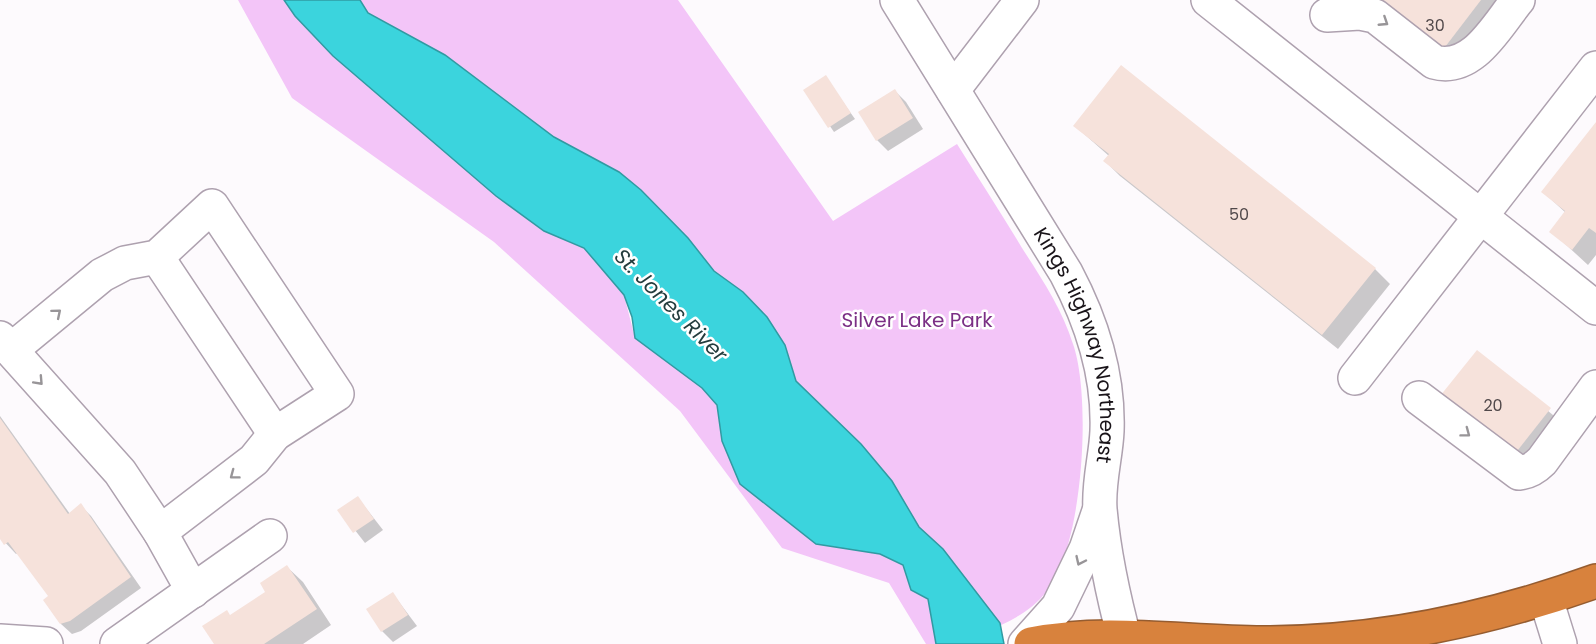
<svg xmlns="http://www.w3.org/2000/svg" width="1596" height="644" viewBox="0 0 1596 644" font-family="Poppins,sans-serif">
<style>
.green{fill:#f3c5f8}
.water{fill:#3bd4dd;stroke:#319aa2;stroke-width:1.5}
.shadow{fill:#0003}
.building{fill:#f6e2db}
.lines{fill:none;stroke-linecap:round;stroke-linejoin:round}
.minor-casing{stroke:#aea1af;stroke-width:36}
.highway-casing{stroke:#955c30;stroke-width:36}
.minor{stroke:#fff;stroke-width:33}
.highway{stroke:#d8823d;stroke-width:33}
.oneway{stroke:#989598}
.labels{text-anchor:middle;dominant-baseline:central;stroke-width:5;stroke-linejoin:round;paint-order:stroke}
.number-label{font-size:16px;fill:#50484a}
.park-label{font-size:20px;fill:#7b2f85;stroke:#fff}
.street-label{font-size:20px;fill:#191419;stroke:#fff}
.water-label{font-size:21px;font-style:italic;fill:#243d3e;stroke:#fff}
</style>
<rect width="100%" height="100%" fill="#fdfafd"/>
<g class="green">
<path d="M238,0h46l11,16 38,40 163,140 48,35 40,17 40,47 11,43 67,50 16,17 4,36 94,103 64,10 23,11 8,25 17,9 8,45h-10l-37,-61 -107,-35 -102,-137 -186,-169 -202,-144z"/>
<path d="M360,0h318l155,221 124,-77c22,35 44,69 65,104 20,31 40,61 51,96 19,54 10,203 -26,247 -24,31 -62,40 -98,53l51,-21 -57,-74 -24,-22 -27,-46 -31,-37 -65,-63 -11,-36 -42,-53 -29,-21 -26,-33 -47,-48 -22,-18 -65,-35 -109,-82 -77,-42z"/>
</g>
<path class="water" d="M284,0h76l8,13 77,42 109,82 65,35 22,18 47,48 26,33 29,21 24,25 18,28 11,36 65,63 31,37 27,46 24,22 57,74 4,21h-68l-8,-45 -17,-9 -8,-25 -23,-11 -64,-10 -76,-60 -18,-43 -5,-36 -15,-17 -67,-50 -3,-21 -8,-22 -40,-47 -40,-17 -48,-35 -163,-140 -38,-40z"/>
<g class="shadow">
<path d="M1372,0h136l-50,65z"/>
<path d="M825,77l30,42 -21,13 -29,-42z"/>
<path d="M895,91l11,11 17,27 -35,22 -11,-11z"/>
<path d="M1596,125v130l-8,10 -37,-34 15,-18 -23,-21z"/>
<path d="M1075,126l300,143 15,15 -52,65 -218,-173 -15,-15 4,-5z"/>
<path d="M1477,352l88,73 -39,49z"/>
<path d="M0,416l70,98 10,-9 11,11 50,72 -60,43 -9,3 -11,-10 -11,-27 -32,-44 -2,1 -16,-17z"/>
<path d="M358,498l25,32 -18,13 -25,-32z"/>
<path d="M287,567l16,15 28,43 -28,19h-88l16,-27 36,-25z"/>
<path d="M393,594l24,32 -24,16 -11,-11z"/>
</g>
<g class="building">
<path d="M1375,0h106l-39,51z"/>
<path d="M1121,65l255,203 -54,67 -219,-174 6,-7 -36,-28z"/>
<path d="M826,75l25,38 -23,15 -25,-38z"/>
<path d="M895,89l18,29 -37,23 -18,-29z"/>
<path d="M1596,122v111l-7,-5 -17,22 -23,-18 16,-21 -24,-19z"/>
<path d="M1477,350l74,58 -41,52 -74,-59z"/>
<path d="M0,418l68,96 13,-11 50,74 -61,44 -10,3 -17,-24 5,-4 -40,-54 -4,3 -4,-6z"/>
<path d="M358,496l16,23 -21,14 -16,-23z"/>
<path d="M287,565l30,44 -53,35h-50l-12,-18 25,-16 3,5 35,-23 -5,-9z"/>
<path d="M393,592l15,23 -27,17 -15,-23z"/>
</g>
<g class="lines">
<g class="minor-casing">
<g id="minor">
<path id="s1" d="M897,0l169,273c26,49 43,102 41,158 -1,25 -9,52 -7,78 4,45 14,91 26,135"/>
<path d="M1208,0l388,308"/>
<path d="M1327,15l33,-2 15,3 59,46c39,11 63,-37 84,-62"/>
<path d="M953,90l69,-90"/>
<path d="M157,257l118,177"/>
<path d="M0,338l120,134 40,60 33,59"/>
<path d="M11,350l91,-75 23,-12 32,-6 55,-51 125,188 -62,40 -21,26 -94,72"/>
<path d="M1355,378l241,-310"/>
<path d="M1419,398l100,75c10,-1 16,-5 23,-12l54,-74"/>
<path d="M1546,599l14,45"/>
<path d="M0,641l46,3"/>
<path d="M117,644l153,-108"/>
<path d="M1025,644l33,-37 28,-58 13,-38"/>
</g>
</g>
<g class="highway-casing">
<path id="highway" d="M1031,644c77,-15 155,-1 232,-1 115,0 225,-23 333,-62"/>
</g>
<use href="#minor" class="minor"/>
<use href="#highway" class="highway"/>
</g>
<defs><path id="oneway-chevron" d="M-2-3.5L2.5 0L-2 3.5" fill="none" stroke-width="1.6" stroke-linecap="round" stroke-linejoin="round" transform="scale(1.5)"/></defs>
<g class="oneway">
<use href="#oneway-chevron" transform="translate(1384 22) rotate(33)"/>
<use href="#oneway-chevron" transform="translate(57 313) rotate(-40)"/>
<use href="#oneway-chevron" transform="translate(39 381) rotate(47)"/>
<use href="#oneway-chevron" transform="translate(1466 433) rotate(37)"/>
<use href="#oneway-chevron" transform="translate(234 475) rotate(143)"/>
<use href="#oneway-chevron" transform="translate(1080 561) rotate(115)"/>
</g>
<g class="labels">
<g class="number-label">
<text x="1435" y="25">30</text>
<text x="1239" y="214">50</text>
<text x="1493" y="405">20</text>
</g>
<g class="park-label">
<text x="917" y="320">Silver Lake Park</text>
</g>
<g class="street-label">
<text stroke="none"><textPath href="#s1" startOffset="394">Kings Highway Northeast</textPath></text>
</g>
<g class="water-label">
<text transform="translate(671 305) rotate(45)">St. Jones River</text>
</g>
</g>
</svg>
